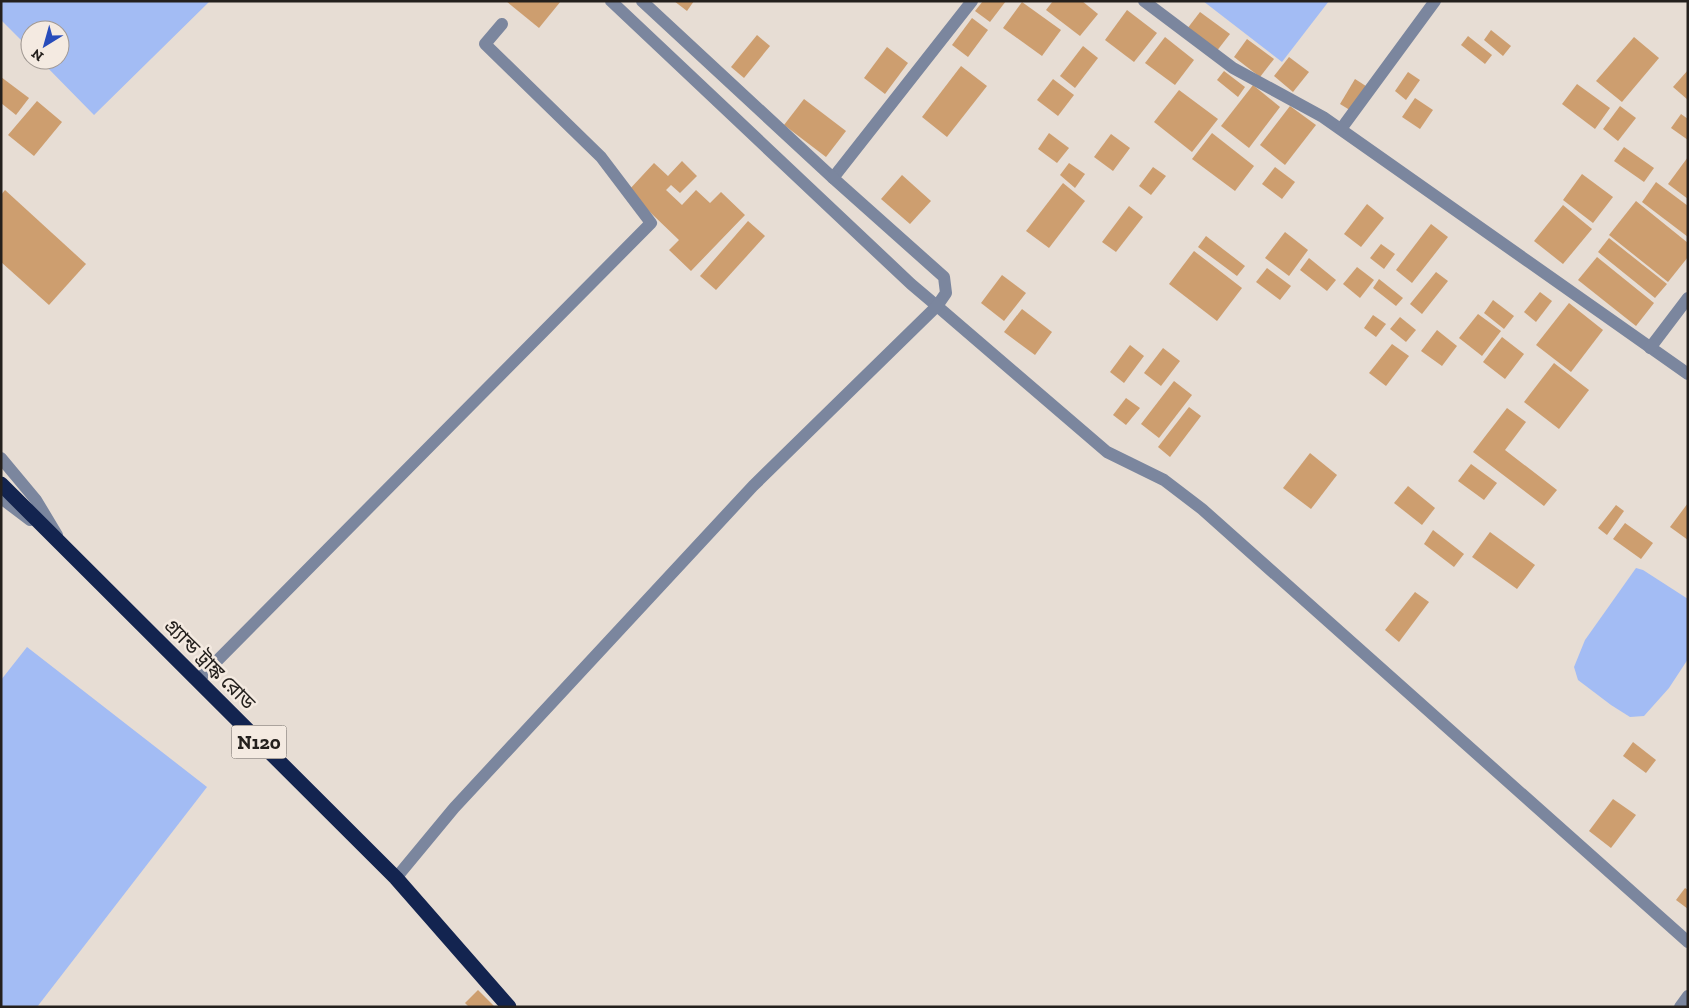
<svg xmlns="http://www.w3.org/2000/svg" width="1689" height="1008" viewBox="0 0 1689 1008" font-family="'Zilla Slab','Noto Sans Bengali',serif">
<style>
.water{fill:#a3bcf4}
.building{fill:#cd9e6f}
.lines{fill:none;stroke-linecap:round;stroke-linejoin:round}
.minor{stroke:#7b869e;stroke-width:12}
.highway{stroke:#132450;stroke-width:15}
.labels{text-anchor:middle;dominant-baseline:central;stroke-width:5;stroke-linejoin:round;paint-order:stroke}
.shield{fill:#f4eae1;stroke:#625d58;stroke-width:1}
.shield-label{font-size:19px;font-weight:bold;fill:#24201d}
.street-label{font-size:20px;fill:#24201d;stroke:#f4eae1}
</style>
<rect width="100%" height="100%" fill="#e7ddd4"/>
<g class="water">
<path d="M1,1h209l-116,114 -54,-55h20v-30h-30v19l-29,-29z"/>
<path d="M1203,1h126l-47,61z"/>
<path d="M1636,568l7,2 45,29v60l-19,29 -25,28 -14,1 -19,-12 -33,-25 -4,-13 11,-27z"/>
<path d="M27,647l180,140 -170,220h-36v-327z"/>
</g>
<g class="building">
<path d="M506,1h55l-22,27z"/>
<path d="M674,1h20l-7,10z"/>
<path d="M983,1h23l-16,21 -15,-11z"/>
<path d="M1053,1h29l16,13 -18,22 -34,-26z"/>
<path d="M1022,2l39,28 -19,26 -39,-28z"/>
<path d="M1127,10l30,23 -23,29 -29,-22z"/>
<path d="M1200,12l30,22 -14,18 -29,-23z"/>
<path d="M972,18l16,12 -20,27 -16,-12z"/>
<path d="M1491,30l20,16 -8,10 -19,-16z"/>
<path d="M757,35l13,11 -26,32 -13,-11z"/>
<path d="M1468,36l24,19 -7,9 -24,-19z"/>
<path d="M1165,37l29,23 -19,25 -30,-22z"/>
<path d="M1634,37l25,21 -37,44 -26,-21z"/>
<path d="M1247,39l27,20 -14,18 -26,-20z"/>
<path d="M1083,46l15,12 -23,30 -15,-12z"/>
<path d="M887,47l21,16 -23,31 -21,-16z"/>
<path d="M1289,57l20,15 -16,20 -19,-16z"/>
<path d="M961,66l26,20 -40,51 -25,-20z"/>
<path d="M1688,70v30l-15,-13z"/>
<path d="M1224,71l21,16 -7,10 -21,-17z"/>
<path d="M1408,72l12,8 -14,20 -11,-9z"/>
<path d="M1,77l28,21 -13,17 -15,-12z"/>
<path d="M1053,79l21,16 -16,21 -21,-16z"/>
<path d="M1355,79l14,9 -16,24 -13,-8z"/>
<path d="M1577,84l33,24 -15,21 -33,-25z"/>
<path d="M1253,85l27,22 -31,41 -28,-22z"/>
<path d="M1179,90l39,29 -26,33 -38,-30z"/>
<path d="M1415,98l18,12 -13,19 -18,-12z"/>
<path d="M804,99l42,32 -20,26 -42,-32z"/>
<path d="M37,101l25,21 -28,34 -26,-21z"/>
<path d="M1290,106l26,19 -31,40 -25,-20z"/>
<path d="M1620,106l16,12 -18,23 -15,-12z"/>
<path d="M1681,114l7,5v21l-17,-12z"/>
<path d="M1049,133l20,15 -12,15 -19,-14z"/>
<path d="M1212,133l42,33 -19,25 -43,-32z"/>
<path d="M1111,134l19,14 -17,23 -19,-14z"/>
<path d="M1624,147l30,21 -10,14 -30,-21z"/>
<path d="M1688,157v42l-20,-15z"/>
<path d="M682,161l15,15 -17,17 -9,-8 -5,5 16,15 14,-15 14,13 11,-11 24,23 -54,56 -22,-21 10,-10 -51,-49 26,-28 14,13z"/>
<path d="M1069,163l16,11 -10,14 -15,-13z"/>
<path d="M1153,167l13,9 -15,19 -12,-9z"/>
<path d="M1275,167l20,15 -13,17 -20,-15z"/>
<path d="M1582,174l31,23 -20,26 -30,-23z"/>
<path d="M902,175l29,26 -21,23 -29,-25z"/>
<path d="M1656,182l32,24v31l-46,-35z"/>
<path d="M1063,183l22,18 -36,47 -23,-17z"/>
<path d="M5,190l81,74 -37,41 -48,-43v-67z"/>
<path d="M1636,201l52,42v14l-20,25 -59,-47z"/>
<path d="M1367,204l17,14 -23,29 -17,-13z"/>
<path d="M1563,205l29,24 -29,35 -29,-23z"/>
<path d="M1129,206l14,11 -27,35 -14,-10z"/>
<path d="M748,221l17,15 -49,54 -16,-14z"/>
<path d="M1431,224l17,13 -36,46 -16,-13z"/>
<path d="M1285,232l23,18 -19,26 -24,-18z"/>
<path d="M1206,236l39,30 -8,10 -39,-29z"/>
<path d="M1609,238l58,46 -12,14 -57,-46z"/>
<path d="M1381,244l14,10 -11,15 -14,-11z"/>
<path d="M1194,251l48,37 -25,33 -48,-37z"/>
<path d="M1597,257l57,46 -18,23 -58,-46z"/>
<path d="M1309,258l27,22 -9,11 -27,-21z"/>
<path d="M1357,267l17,13 -14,18 -17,-14z"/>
<path d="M1267,268l24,18 -11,14 -24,-18z"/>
<path d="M1436,272l12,9 -26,33 -12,-10z"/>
<path d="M1002,275l24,18 -22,28 -23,-18z"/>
<path d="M1379,279l24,19 -7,8 -23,-18z"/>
<path d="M1540,292l12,9 -16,21 -12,-10z"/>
<path d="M1493,300l21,16 -10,13 -20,-16z"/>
<path d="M1569,303l34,27 -32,42 -35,-27z"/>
<path d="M1022,309l30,23 -17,23 -31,-23z"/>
<path d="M1478,314l23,17 -19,25 -23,-18z"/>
<path d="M1373,315l13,9 -10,13 -12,-9z"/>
<path d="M1400,317l16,13 -10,12 -16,-13z"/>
<path d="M1437,330l20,16 -15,20 -21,-15z"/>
<path d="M1502,337l22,17 -19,25 -22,-17z"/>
<path d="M1392,344l17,12 -23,30 -17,-13z"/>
<path d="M1130,345l14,11 -20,27 -14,-11z"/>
<path d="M1163,348l17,13 -19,25 -17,-13z"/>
<path d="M1554,363l35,27 -30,39 -35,-27z"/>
<path d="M1174,381l18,14 -33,43 -18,-14z"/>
<path d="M1126,398l14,10 -14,17 -13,-10z"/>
<path d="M1189,407l12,9 -31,41 -12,-10z"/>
<path d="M1507,408l19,14 -21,28 52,40 -13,16 -71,-54z"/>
<path d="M1310,453l27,22 -26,34 -28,-21z"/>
<path d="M1471,464l26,19 -13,17 -26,-19z"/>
<path d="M1408,486l27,22 -13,17 -28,-22z"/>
<path d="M1688,503v37l-18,-13z"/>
<path d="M1616,505l8,6 -17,24 -9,-7z"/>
<path d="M1625,523l28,20 -12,16 -28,-20z"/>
<path d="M1433,530l31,24 -10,13 -30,-23z"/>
<path d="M1490,532l45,33 -18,24 -45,-32z"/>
<path d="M1415,592l14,10 -30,40 -14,-12z"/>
<path d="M1633,742l23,18 -10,13 -23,-17z"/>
<path d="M1613,799l23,16 -25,33 -22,-17z"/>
<path d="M1685,888l3,2v19l-12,-9z"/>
<path d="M478,990l17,17h-26l-4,-4z"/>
</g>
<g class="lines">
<g class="minor">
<path d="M611,1l300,283 26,22 170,146 57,28 38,29 486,433"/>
<path d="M1144,1l89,67 90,49 365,257"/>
<path d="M1341,129l94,-128"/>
<path d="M833,178l139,-177"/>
<path d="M1650,348l38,-50"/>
<path d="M1,458l35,42 21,35"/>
<path d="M1,498l29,22"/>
<path d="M198,680l453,-457 -50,-66 -116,-113 17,-20"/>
<path d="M396,878l58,-70 299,-322 184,-180 9,-13 -2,-16 -111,-99 -191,-177"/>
<path d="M1680,1007l8,-11"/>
</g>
<path class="highway" d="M1,484l395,394 113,129"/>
</g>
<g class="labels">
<rect class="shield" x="231.5" y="725.5" width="55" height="33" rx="4"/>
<g class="shield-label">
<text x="259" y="742">N120</text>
</g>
<g class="street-label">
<text transform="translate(210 664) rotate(45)">গ্র্যান্ড ট্রাঙ্ক রোড</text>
</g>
</g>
<rect width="1689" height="1008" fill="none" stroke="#24201d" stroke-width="5"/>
<g transform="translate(45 45) rotate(217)"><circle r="24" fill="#f4eae1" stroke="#a19993"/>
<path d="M0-4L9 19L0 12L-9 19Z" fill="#274cbb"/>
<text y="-8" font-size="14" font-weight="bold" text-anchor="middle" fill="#24201d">N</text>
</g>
</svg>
